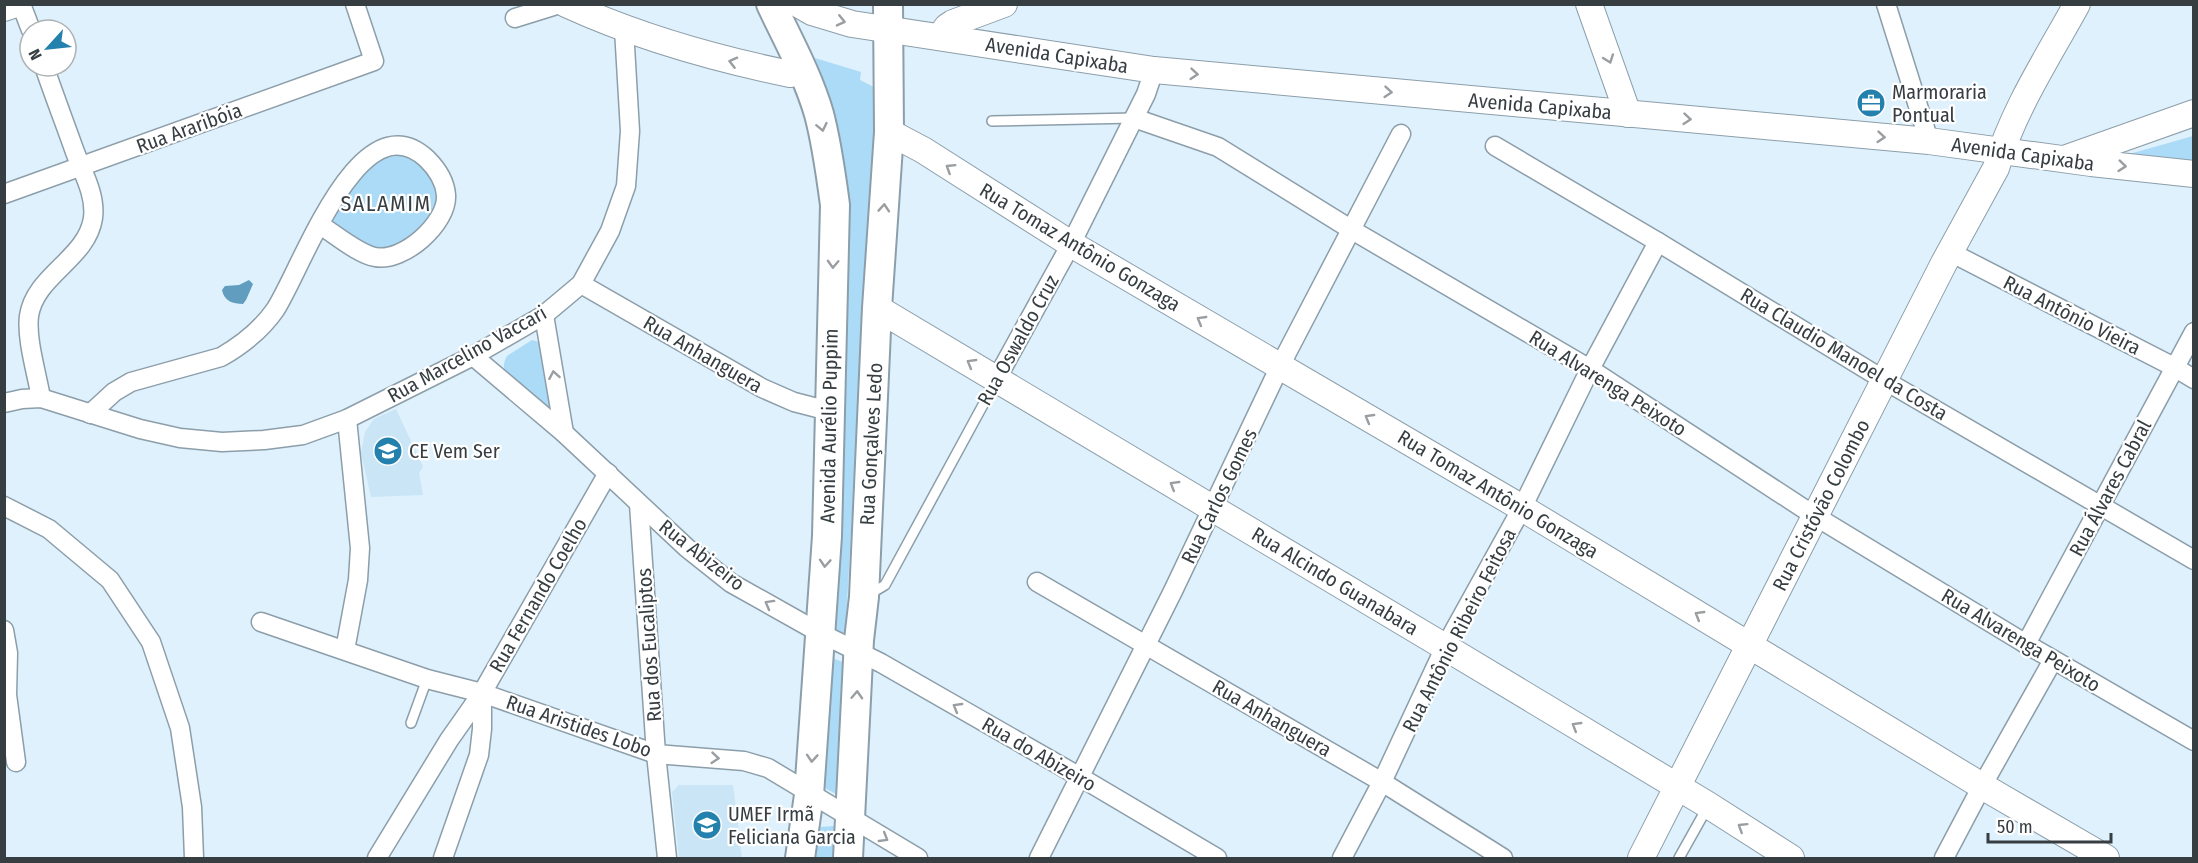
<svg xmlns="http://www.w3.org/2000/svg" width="2198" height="863" viewBox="0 0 2198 863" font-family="'Fira Sans Condensed',sans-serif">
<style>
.built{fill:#cae5f5}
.green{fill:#acdbf8}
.water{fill:#619dbe}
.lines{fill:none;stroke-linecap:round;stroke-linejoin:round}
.lane-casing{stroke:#8c9ea9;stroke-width:12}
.street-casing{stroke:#8c9ea9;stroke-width:21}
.secondary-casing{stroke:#8c9ea9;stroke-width:28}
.primary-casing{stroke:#8c9ea9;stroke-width:32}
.lane{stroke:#fff;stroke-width:9}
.street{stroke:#fff;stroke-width:18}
.secondary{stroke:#fff;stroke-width:26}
.primary{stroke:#fff;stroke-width:28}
.oneway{stroke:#9a9ea0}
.labels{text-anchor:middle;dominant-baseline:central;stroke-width:4.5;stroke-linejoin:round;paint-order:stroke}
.street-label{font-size:20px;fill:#363e42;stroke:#fff}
.poi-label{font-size:20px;fill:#363e42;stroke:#fff;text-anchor:start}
.quarter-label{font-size:22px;letter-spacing:1.5px;fill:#363e42;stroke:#fff}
</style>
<rect width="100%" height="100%" fill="#def1fc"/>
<g class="built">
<path d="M396,409l27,58 -4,6 4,22 -52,2 -10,-44 4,-21 9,-13z"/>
<path d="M679,785h54l9,73h-63l-7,-66z"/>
</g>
<g class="green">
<path d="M815,58l46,14 -1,8 16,8 -31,551 -14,-4 13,-206 2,-251c-5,-42 -14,-80 -31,-120z"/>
<path d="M2193,136v28l-67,-9z"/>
<path d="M402,155c39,19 49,47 13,78 -8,7 -22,16 -33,16 -11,0 -20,-8 -29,-13 -7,-5 -18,-9 -21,-17l22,-33 25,-27z"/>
<path d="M532,340l7,2 4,8 14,70 -51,-45c-3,-7 -3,-12 1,-19z"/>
<path d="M830,657l15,6 -9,131 -15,-8z"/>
<path d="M835,826l-2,32h-19l4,-31z"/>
</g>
<path class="water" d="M249,280l4,4 -7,16 -3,4c-10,0 -19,-3 -21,-14l3,-4 14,-1z"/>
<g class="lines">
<g class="lane-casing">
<g id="lane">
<path d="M992,121l142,-3"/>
<path d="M870,594l15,-9 111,-204"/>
<path d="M411,723l16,-44"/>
<path d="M1679,858l28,-50"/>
</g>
</g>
<g class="street-casing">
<g id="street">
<path d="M21,4l10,26"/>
<path d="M1886,4l43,137"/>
<path d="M515,18l45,-14"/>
<path d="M1134,118l84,29 134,83 238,139 225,147 211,128 168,97"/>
<path d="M1495,146l163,96 226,138 310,180"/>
<path d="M4,194l370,-133 -19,-57"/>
<path d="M1950,252l224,115 20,12"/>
<path d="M581,284l181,104 32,14 35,9"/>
<path d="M544,315l20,118"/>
<path d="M473,356l91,77 123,115 44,35 89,50 61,30 199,114 137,81"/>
<path d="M997,378l74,-134 75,-150 8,-24"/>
<path d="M41,398c-4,-24 -15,-59 -12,-82 6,-41 58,-57 64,-98 3,-23 -10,-45 -18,-66 -10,-28 -21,-57 -31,-86"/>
<path d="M4,403l18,-4 19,-1 99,31 40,9 42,4 42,-2 39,-5 44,-16 126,-63 71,-41 37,-31 29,-53 16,-45 4,-55 -6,-102"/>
<path d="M90,414l24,-22 17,-10 90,-25c21,-12 40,-27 54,-47 26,-39 85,-214 152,-151 10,10 18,22 19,36 2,28 -43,68 -71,62 -17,-3 -40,-23 -55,-32"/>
<path d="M639,504l17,250 11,104"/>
<path d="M4,506l45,23 61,51 41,62 29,86 12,79 2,51"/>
<path d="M1037,582l345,200 121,76"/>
<path d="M261,622l166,57 55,14 174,61 88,7 24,7 150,90"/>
<path d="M4,630l4,23 -1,42 9,67"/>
<path d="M2026,644l168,-312"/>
<path d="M345,650l13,-70 2,-32 -13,-129"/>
<path d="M377,858l72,-118 33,-47 126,-220"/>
<path d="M443,858l36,-103 3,-26v-36"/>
<path d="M1039,858l134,-267 107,-225 121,-232"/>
<path d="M1342,858l40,-76 63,-135 77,-139 68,-139 68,-127"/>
<path d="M1944,858l38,-72 71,-126"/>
</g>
</g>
<g class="secondary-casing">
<g id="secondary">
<path d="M566,4c72,33 146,54 224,70l13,-3"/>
<path d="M798,4l14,8 40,12 302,46 775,71 162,22 103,11"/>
<path d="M1589,4l39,110"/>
<path d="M4,8l12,-4"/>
<path d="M940,37l7,-10 6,-4 51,-19"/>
<path d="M889,132l34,18 148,94 451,264 460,278 124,72"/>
<path d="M2067,158l127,-45"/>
<path d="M877,308l568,339 263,158 83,53"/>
<path d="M1641,858l303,-595 52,-95c17,-58 52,-111 81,-164"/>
</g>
</g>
<g class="primary-casing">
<g id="primary">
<path d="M771,4c17,36 37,72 48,110 8,30 12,61 16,91l-8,331 -18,259 -9,63"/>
<path d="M848,858l11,-218 5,-43 13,-289 12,-176 -1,-128"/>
</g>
</g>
<use href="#lane" class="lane"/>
<use href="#street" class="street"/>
<use href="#secondary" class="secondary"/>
<use href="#primary" class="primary"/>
</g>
<defs><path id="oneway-chevron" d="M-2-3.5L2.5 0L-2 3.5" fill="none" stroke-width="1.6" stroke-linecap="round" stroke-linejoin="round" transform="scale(1.5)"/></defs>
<g class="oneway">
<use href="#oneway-chevron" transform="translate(841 21) rotate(13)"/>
<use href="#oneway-chevron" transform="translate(1609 59) rotate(70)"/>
<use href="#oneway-chevron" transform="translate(733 62) rotate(-166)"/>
<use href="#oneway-chevron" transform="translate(1194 74) rotate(5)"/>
<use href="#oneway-chevron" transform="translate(1388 92) rotate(5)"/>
<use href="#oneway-chevron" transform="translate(1687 119) rotate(5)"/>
<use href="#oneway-chevron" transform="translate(822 127) rotate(78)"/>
<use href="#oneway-chevron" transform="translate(1881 137) rotate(5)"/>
<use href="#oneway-chevron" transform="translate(2122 166) rotate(6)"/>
<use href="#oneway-chevron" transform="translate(950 168) rotate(-148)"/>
<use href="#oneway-chevron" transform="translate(884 208) rotate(-86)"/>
<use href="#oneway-chevron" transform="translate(833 264) rotate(92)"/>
<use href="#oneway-chevron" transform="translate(1201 320) rotate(-150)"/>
<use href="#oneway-chevron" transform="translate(971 363) rotate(-150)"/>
<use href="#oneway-chevron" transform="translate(554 375) rotate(-100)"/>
<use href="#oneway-chevron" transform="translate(1369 418) rotate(-150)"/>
<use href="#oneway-chevron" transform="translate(1174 485) rotate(-149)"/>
<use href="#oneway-chevron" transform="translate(825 563) rotate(94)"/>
<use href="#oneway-chevron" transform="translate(769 604) rotate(-151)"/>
<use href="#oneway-chevron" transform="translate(1699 615) rotate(-149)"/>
<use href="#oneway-chevron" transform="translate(857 695) rotate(-87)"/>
<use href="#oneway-chevron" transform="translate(957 707) rotate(-150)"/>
<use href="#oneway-chevron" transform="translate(1576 726) rotate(-149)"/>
<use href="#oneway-chevron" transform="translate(715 758) rotate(5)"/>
<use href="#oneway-chevron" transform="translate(812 758) rotate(94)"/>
<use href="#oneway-chevron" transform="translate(1742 827) rotate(-148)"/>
<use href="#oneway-chevron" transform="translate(884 838) rotate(31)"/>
</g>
<defs>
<g id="office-disc" transform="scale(1.5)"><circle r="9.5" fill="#2481ae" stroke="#fff"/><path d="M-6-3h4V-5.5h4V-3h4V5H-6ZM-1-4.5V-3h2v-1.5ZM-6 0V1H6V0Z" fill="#fff"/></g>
<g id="school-disc" transform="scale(1.5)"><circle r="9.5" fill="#2481ae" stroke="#fff"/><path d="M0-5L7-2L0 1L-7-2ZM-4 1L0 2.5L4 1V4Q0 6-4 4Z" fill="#fff"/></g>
</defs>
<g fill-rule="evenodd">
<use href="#office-disc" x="1871" y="103"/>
<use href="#school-disc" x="388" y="451"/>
<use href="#school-disc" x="707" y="825"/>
</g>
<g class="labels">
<g class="street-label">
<text transform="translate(1057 55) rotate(9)">Avenida Capixaba</text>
<text transform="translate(1540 106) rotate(5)">Avenida Capixaba</text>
<text transform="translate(189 128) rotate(-20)">Rua Araribóia</text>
<text transform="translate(2023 154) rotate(8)">Avenida Capixaba</text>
<text transform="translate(1080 247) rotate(31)">Rua Tomaz Antônio Gonzaga</text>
<text transform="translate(2072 315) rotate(27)">Rua Antõnio Vieira</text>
<text transform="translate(1018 340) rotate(-61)">Rua Oswaldo Cruz</text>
<text transform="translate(467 354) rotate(-29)">Rua Marcelino Vaccari</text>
<text transform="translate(703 354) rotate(30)">Rua Anhanguera</text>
<text transform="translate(1844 354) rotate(31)">Rua Claudio Manoel da Costa</text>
<text transform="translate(1608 383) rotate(32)">Rua Alvarenga Peixoto</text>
<text transform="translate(829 426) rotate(-89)">Avenida Aurélio Puppim</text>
<text transform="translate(871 444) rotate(-87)">Rua Gonçalves Ledo</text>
<text transform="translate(2110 488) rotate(-62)">Rua Álvares Cabral</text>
<text transform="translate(1498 494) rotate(31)">Rua Tomaz Antônio Gonzaga</text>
<text transform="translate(1219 496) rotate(-64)">Rua Carlos Gomes</text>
<text transform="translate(1821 505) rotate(-63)">Rua Cristóvão Colombo</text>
<text transform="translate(702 555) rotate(38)">Rua Abizeiro</text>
<text transform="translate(1335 581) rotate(31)">Rua Alcindo Guanabara</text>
<text transform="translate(538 595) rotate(-60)">Rua Fernando Coelho</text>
<text transform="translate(1459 630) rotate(-63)">Rua Antônio Ribeiro Feitosa</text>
<text transform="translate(2021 640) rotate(31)">Rua Alvarenga Peixoto</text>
<text transform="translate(649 645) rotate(-94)">Rua dos Eucaliptos</text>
<text transform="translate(1272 718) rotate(30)">Rua Anhanguera</text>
<text transform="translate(579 726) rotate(19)">Rua Aristides Lobo</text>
<text transform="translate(1039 754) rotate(30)">Rua do Abizeiro</text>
</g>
<g class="poi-label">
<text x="1892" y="92">Marmoraria<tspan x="1892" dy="23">Pontual</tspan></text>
<text x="409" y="451">CE Vem Ser</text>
<text x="728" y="814">UMEF Irmã<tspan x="728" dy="23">Feliciana Garcia</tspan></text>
</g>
<g class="quarter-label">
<text x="386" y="203">SALAMIM</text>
</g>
</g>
<rect width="2198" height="863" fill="none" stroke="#363e42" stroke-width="12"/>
<g transform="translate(48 48) rotate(243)"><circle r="28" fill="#ffffff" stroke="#afb2b3" stroke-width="1.5"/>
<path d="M0-4.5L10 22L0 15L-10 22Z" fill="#2481ae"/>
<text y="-9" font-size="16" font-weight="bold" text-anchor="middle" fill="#363e42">N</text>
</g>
<path d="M1988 833v9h123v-9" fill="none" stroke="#363e42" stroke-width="3"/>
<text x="1997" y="833" font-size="18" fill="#363e42" stroke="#ffffff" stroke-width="4.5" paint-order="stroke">50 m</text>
</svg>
